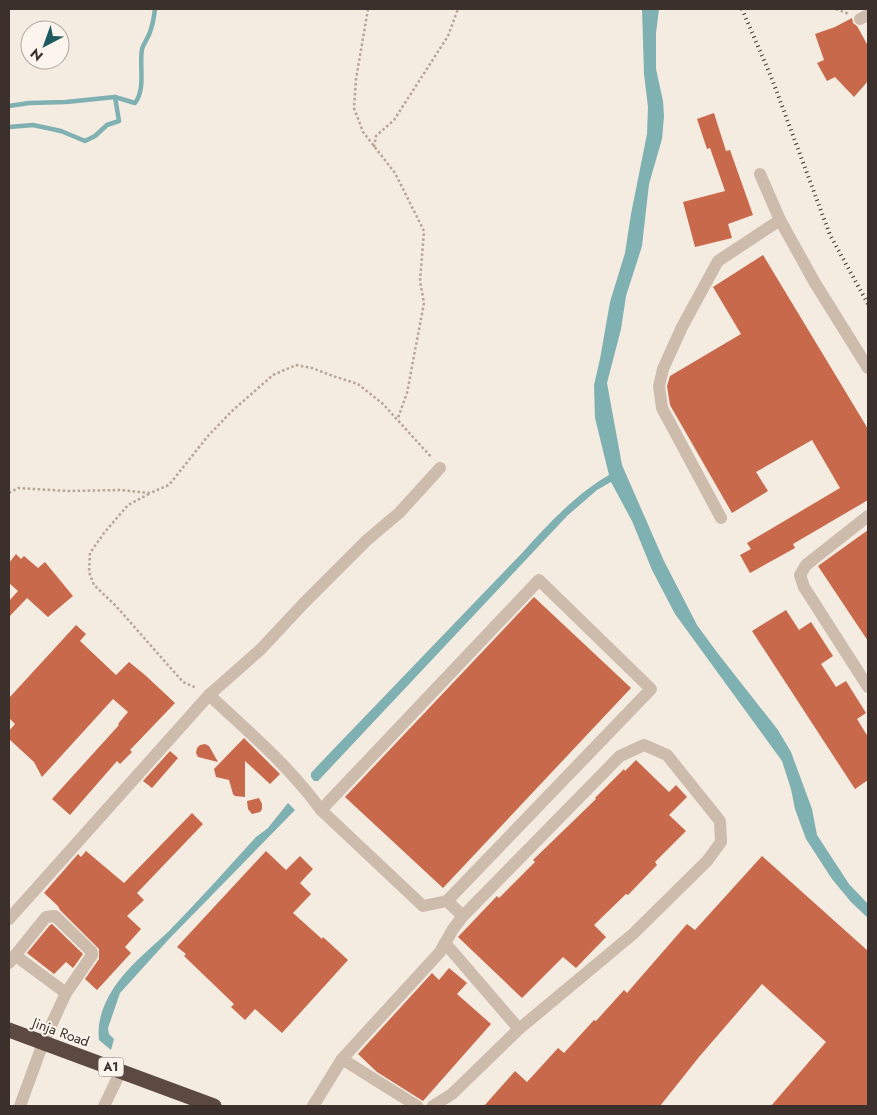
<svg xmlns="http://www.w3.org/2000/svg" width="877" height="1115" viewBox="0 0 877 1115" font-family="Jost,sans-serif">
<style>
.water{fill:#7fb0b2}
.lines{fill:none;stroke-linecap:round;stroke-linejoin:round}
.stream{stroke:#7fb0b2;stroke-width:4.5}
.building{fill:#c8694b}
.path{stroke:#b9a596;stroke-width:2.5;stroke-dasharray:2.5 2.5;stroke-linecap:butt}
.minor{stroke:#cdbbac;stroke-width:12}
.highway{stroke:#5c4a42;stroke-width:15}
.rail{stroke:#3b302b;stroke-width:4;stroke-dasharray:1 4;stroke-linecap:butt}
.labels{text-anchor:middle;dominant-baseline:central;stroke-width:4;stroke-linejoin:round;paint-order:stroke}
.shield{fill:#fbf5ee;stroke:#756b66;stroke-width:1}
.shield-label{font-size:12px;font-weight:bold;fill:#3b302b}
.street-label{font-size:14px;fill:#3b302b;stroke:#fbf5ee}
</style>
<rect width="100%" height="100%" fill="#f4ebe1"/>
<g class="water">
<path d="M642,9h17l-3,24v36l7,32 1,15 -2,23 -13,45 -7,62 -16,50 -5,33 -14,54 15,82 42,96 33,64 19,26 62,79 13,22 21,57 5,26 32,49 19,20v14l-17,-16 -19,-23 -26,-40 -11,-30 -4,-20 -9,-28 -107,-147 -23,-44 -20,-49 -21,-39 -14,8 -30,26 -249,265h-4l-3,-4v-4l14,-15 198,-206c26,-29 52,-57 86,-77l-14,-57 -1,-33 6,-26 10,-57 15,-49 6,-39 16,-80 1,-27 -4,-33z"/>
<path d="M288,803l7,7 -126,129 -49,54 -12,35 1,6 5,5 -3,11 -12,-10c-2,-19 4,-35 14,-51 14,-22 37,-40 56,-58 30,-31 58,-62 87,-94l12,-9z"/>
</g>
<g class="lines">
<g class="stream">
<path d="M9,106l20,-3 37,-1 49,-5 20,6c11,-15 4,-36 7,-54 2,-6 6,-11 8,-17 3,-8 4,-15 5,-23"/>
<path d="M9,127l24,-2 28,6 24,10 10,-5 12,-11 12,-4 -4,-24"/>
</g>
</g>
<g class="building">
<path d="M852,18l1,5 4,3 11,20v35l-14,16 -19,-20 -8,4 -10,-18 7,-3 -9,-26 20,-7z"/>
<path d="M714,113l12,38 4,-1 23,65 -25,9 4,14 -37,9 -12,-45 42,-11 -15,-43 -3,1 -10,-30z"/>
<path d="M763,255l105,174v71l-75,44 2,4 -45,25 -10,-18 11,-6 -4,-6 93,-55 -28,-48 -56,32 12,19 -36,22 -62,-108 -3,-19 3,-10 71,-42 -28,-47z"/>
<path d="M868,530v111l-50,-75z"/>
<path d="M16,554l5,5 3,-3 14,12 7,-6 28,34 -25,21 -21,-19 -18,19v-16l9,-10 -9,-8v-20z"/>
<path d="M534,597l97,91 -188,200 -98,-91z"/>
<path d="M786,610l13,20 12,-8 22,34 -12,8 15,23 10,-6 20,32 -9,6 11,18v43l-13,9 -103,-158z"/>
<path d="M76,625l10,9 -6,7 36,34 13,-13 16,13 30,28 -45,47 2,2 -12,12 -3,-3 -47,54 -18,-16 67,-74 -1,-1 10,-12 -15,-13 -71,78 -8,-15 -25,-23v-8l6,-7 -6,-6v-20z"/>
<path d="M244,738l36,36 -10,10 -25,-23v36l-10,-1 -2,-2 -4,-14 -13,-3 -2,-8z"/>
<path d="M205,744l4,2 9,16 -20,-5 -2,-4 1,-5 3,-3z"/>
<path d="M170,751l8,7 -26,30 -9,-7z"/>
<path d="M636,760l33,32 7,-7 11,12 -18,18 17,16 -31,31 2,3 -29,30 -2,-1 -32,31 12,12 -30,31 -13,-11 -41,41 -64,-61 39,-41 2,2 36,-36 -2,-2 63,-61 -1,-1 29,-29 1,2z"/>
<path d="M259,798l3,6v5l-2,3 -8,2 -4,-5 -1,-8z"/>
<path d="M192,813l11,11 -66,69 7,7 -17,16 14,13 -16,18 6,6 -34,37 -12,-11 14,-20v-10l-39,-39 -2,-4 -14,-13 34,-39 3,3 5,-6 38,32 1,-1z"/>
<path d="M266,851l20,19 14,-14 13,13 -13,14 11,11 -18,19 29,26 1,-2 25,23 -66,73 -27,-24 -10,11 -14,-13 3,-3 -50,-48 2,-2 -9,-7z"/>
<path d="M762,856l106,95v155h-97l55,-64 -64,-58 -63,73 -39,49h-176l31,-35 12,11 31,-34 6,5 30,-33 2,1 28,-31 3,3 60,-69 8,6z"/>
<path d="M52,924l31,30 -10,14 -7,-6 -12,12 -27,-21 23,-28z"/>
<path d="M449,968l18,15 -10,11 34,30 -68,77 -46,-29 -19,-18 74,-81 7,7z"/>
</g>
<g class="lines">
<g class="path">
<path d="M368,9l-12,70 -2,29 9,24 32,41 29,58 -4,50 4,22 -17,90 -9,25"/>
<path d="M836,9l13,5"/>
<path d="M374,147l2,-11 18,-16 54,-84 10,-27"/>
<path d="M9,493l9,-5 50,3 53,-1 29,3 19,-8 39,-49 24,-25 41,-36 23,-10 16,3 21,8 25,8 25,20 49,54"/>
<path d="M149,494l-21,11 -24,28 -14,20 -1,19 5,13 22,21 67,76 14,6"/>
</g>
<g class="minor">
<path d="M860,19l8,-4"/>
<path d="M760,174l20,46 35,63 53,85"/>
<path d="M868,516l-62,49 -6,10 4,12 64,100"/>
<path d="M721,518l-59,-110 -3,-22 4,-17 19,-42 36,-66 62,-41"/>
<path d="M321,810c-31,-43 -73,-79 -112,-115l52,-46 43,-46 63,-63 32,-27 41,-45"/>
<path d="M447,901l204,-212 -112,-109 -218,230 102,96 24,-5 16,15"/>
<path d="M9,919l200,-224"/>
<path d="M445,943l74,86"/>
<path d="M16,956l50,37"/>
<path d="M9,963l37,-46 9,-1 37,36v3l-26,38 -23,50 -23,63"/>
<path d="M104,1106l17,-35"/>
<path d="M313,1106l29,-47"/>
<path d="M417,1106l-75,-47 98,-107 13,-23 10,-13 157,-160 24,-11 23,10 53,66 1,21 -14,19 -74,73 -114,95 -67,65 -19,12"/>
</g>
<path class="highway" d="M9,1030l205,76"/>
<path class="rail" d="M742,9l30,70 58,156 38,69"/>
</g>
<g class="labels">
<rect class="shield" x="98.5" y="1057.5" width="25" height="19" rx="4"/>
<g class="shield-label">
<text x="111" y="1067">A1</text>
</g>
<g class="street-label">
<text transform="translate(61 1032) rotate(20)">Jinja Road</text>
</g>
</g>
<rect width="877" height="1115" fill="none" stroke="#3b302b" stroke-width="20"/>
<g transform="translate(45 45) rotate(221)"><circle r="24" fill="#fbf5ee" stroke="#aea6a0"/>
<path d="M0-4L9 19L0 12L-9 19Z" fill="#1f5a5e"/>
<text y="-8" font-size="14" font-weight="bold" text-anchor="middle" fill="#3b302b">N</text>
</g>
</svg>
